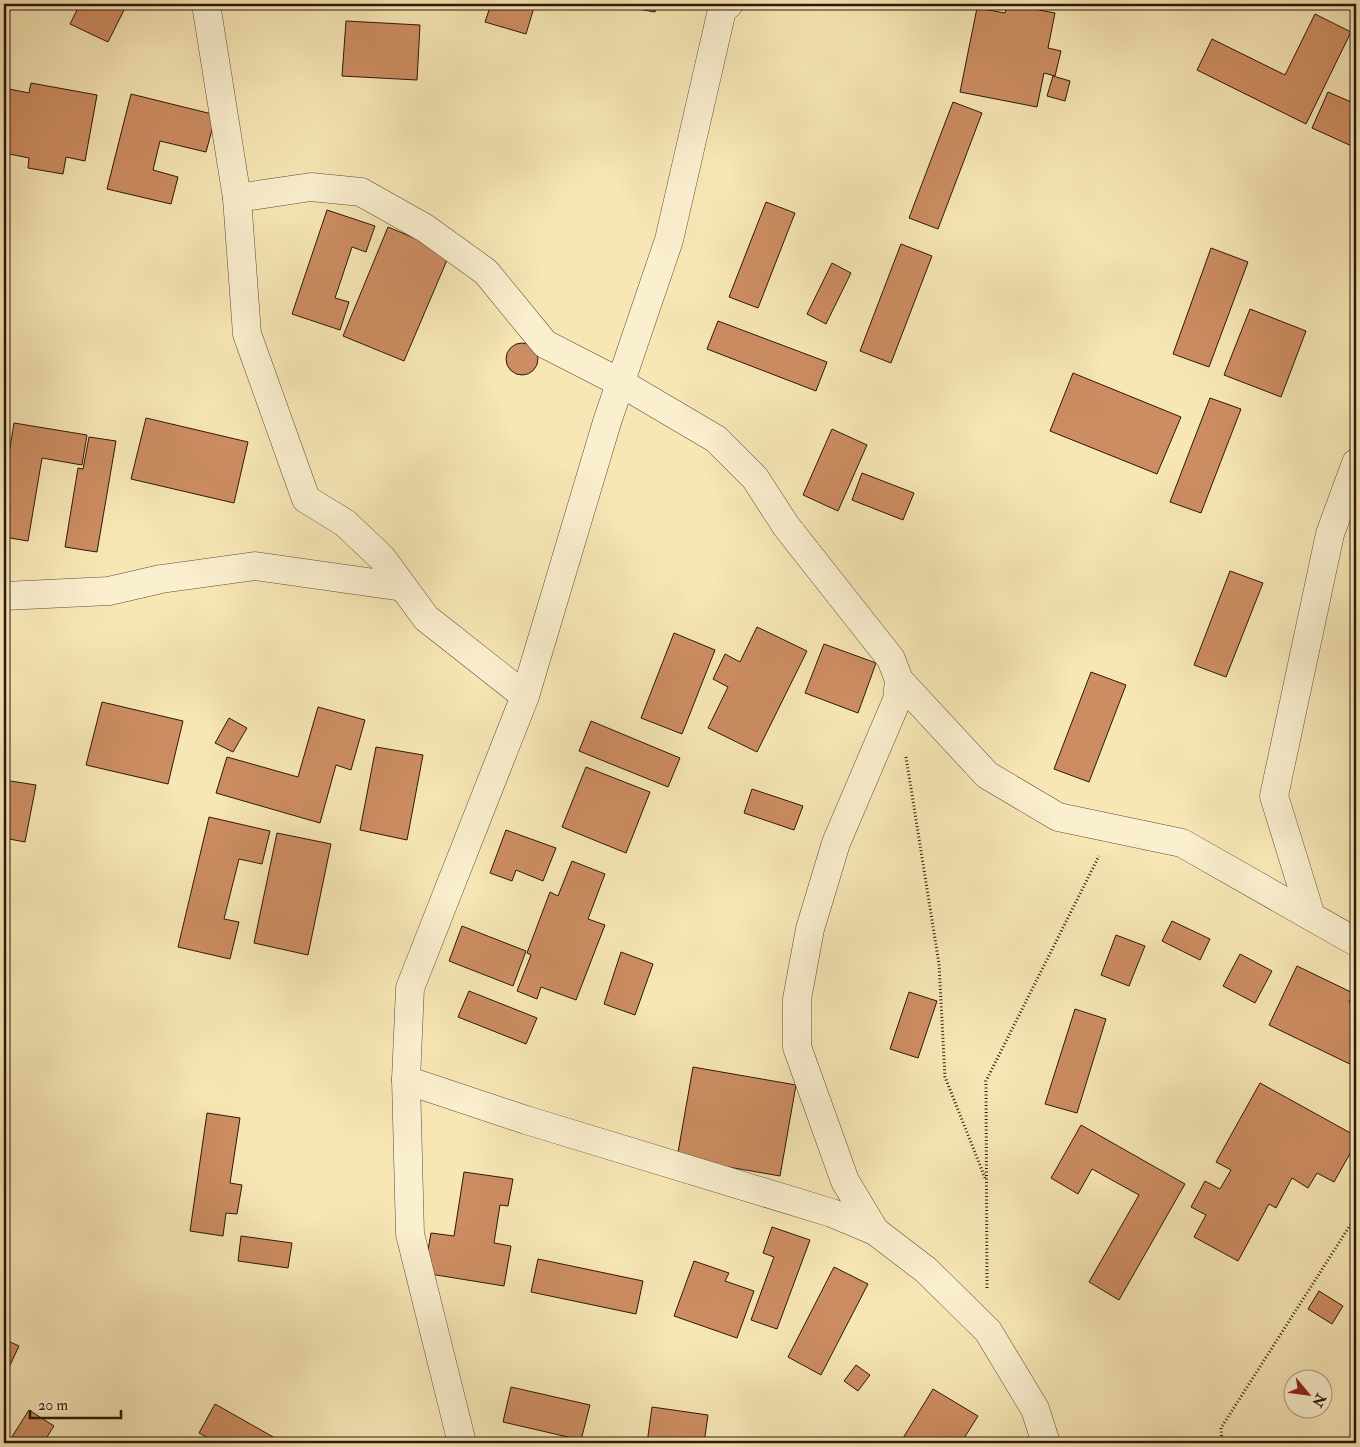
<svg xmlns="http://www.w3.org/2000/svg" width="1360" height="1447" viewBox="0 0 1360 1447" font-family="'IM FELL Double Pica',serif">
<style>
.building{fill:#cd8d62;stroke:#2d170b}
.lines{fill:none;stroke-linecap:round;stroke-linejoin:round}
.minor-casing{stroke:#604b36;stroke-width:29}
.path{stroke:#2d170b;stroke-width:3;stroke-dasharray:1 2.5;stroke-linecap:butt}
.minor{stroke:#faefcf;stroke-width:28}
</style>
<rect width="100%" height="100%" fill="#f7e7b5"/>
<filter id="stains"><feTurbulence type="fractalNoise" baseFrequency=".004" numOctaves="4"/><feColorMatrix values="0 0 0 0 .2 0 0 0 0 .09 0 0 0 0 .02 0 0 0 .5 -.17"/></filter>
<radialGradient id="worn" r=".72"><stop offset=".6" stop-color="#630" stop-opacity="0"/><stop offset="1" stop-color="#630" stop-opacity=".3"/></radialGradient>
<g class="building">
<path d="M80,4h47l-19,38 -38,-18z"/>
<path d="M491,4h44l-9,30 -41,-12z"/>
<path d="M610,4h46l-1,8z"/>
<path d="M1007,4l48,9 -7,35 13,3 -6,25 -11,-3 -7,34 -77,-15 17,-84 28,5z"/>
<path d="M1315,14l36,18 -45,92 -109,-54 15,-31 73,36z"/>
<path d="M346,21l74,4 -3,55 -75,-4z"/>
<path d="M1053,76l17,5 -5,20 -18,-5z"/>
<path d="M31,83l66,12 -12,66 -19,-4 -3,17 -35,-6 1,-10 -25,-5v-65l25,5z"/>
<path d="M1328,92l28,12v44l-44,-20z"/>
<path d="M131,94l85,21 -10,37 -46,-11 -7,29 25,7 -7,27 -64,-15z"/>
<path d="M953,102l29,11 -44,116 -29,-11z"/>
<path d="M766,202l29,11 -37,95 -29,-11z"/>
<path d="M327,210l48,16 -9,26 -14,-5 -17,51 14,4 -9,28 -48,-16z"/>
<path d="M388,227l62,26 -46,108 -61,-25z"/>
<path d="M901,244l31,12 -41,107 -31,-12z"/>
<path d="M1211,248l37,14 -39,105 -36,-13z"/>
<path d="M832,263l19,10 -25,51 -19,-10z"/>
<path d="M1250,309l56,22 -25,66 -57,-22z"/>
<path d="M718,321l109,41 -11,29 -109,-42z"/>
<circle cx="522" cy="359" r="16"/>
<path d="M1073,373l108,44 -24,57 -107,-43z"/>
<path d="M1210,398l31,11 -40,104 -31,-11z"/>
<path d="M146,418l102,24 -14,61 -103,-24z"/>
<path d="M14,423l73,12 -5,30 -40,-7 -14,83 -24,-4v-53z"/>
<path d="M832,429l35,16 -29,66 -35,-16z"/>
<path d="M89,437l27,4 -19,111 -32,-5 13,-79 5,1z"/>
<path d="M862,473l52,20 -11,27 -51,-20z"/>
<path d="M1230,571l33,12 -37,94 -32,-12z"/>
<path d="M757,627l50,24 -50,101 -49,-24 20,-41 -15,-8 12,-25 15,8z"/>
<path d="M674,633l41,17 -33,84 -41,-16z"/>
<path d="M824,644l52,19 -18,50 -53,-20z"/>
<path d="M1091,672l35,13 -37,97 -35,-13z"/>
<path d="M102,702l81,19 -15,63 -82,-19z"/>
<path d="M318,707l47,13 -14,50 -15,-5 -16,58 -104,-30 11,-36 71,20z"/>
<path d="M229,718l18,10 -14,24 -18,-9z"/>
<path d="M591,721l89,37 -12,29 -89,-36z"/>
<path d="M376,747l47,8 -16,85 -47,-10z"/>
<path d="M586,767l64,25 -24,61 -64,-26z"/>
<path d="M4,780l32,5 -11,57 -21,-4z"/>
<path d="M752,789l51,17 -9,24 -50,-17z"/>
<path d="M209,817l61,14 -8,33 -23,-5 -15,60 15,3 -9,37 -52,-12z"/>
<path d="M506,830l50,18 -13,33 -27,-11 -4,11 -22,-8z"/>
<path d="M277,833l54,11 -23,111 -54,-12z"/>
<path d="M572,861l33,13 -17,45 17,6 -29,75 -35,-13 -4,12 -20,-8 14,-36 -4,-2 23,-61 8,4z"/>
<path d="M1172,921l38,18 -10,21 -38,-19z"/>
<path d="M462,926l64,25 -13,35 -64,-25z"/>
<path d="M1116,935l29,11 -16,40 -28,-11z"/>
<path d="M621,952l32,12 -18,51 -31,-11z"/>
<path d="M1240,954l32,17 -17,32 -32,-17z"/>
<path d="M1297,966l56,27 -4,9 7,4v61l-87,-42z"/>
<path d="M469,991l68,27 -11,26 -68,-27z"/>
<path d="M909,992l28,9 -19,57 -28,-9z"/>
<path d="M1075,1009l31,10 -29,94 -32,-9z"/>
<path d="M693,1067l103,18 -16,91 -103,-18z"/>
<path d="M1260,1083l96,53v7l-22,39 -17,-9 -9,15 -16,-10 -16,30 -7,-4 -31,57 -44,-24 12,-22 -15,-8 14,-26 15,8 11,-19 -15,-8z"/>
<path d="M207,1113l33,5 -10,65 12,2 -5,29 -11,-1 -3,23 -33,-5z"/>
<path d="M1081,1125l104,59 -66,116 -30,-18 50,-87 -47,-26 -14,25 -27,-16z"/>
<path d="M464,1172l49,7 -5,27 -8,-1 -6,38 17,3 -7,40 -80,-13 7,-40 23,3z"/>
<path d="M772,1227l38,13 -33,89 -26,-9 23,-63 -11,-4z"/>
<path d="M241,1236l51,7 -4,25 -50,-7z"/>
<path d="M538,1259l105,22 -7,33 -105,-22z"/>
<path d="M694,1261l35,12 -4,8 29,10 -17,47 -63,-22z"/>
<path d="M834,1267l34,17 -47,91 -33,-18z"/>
<path d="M1319,1291l24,15 -11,18 -24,-15z"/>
<path d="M4,1339l15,7 -15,32z"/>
<path d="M856,1365l14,10 -12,16 -14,-10z"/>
<path d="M511,1387l79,18 -9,35 -78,-18z"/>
<path d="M933,1389l45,27 -17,27h-61z"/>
<path d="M215,1404l67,38 -1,1h-63l-19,-10z"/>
<path d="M652,1407l56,8 -4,28h-57z"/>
<path d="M29,1410l25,16 -11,17h-35z"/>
</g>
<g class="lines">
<g class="minor-casing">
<g id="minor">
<path d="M206,4l31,194 10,136 59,165 39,24 37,35 44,60 99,78"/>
<path d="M729,4l-7,6 -53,230 -62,182 -82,274 -115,292 -4,92 120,40 306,93 43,18 51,39 62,61 47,78 11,34"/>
<path d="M237,198l74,-11 50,5 64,36 61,44 59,72 76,39 95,56 39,39 31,48 105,133 8,21 -2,20 -61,143 -26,86 -13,70v48l48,134 30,50"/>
<path d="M4,596l105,-5 52,-12 94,-13 148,21"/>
<path d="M899,680l88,95 71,42 124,26 174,99"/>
<path d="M1311,916l-37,-120 56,-262 26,-71"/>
<path d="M406,1080l4,154 52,209"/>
</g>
</g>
<g class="path">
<path d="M906,757l33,207 6,113 40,101"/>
<path d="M987,1288l-1,-207 113,-225"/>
<path d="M1222,1443l-1,-15 135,-212"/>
</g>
<use href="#minor" class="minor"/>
</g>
<rect width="1360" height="1447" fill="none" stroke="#f7e7b5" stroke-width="20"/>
<rect x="5" y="5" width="1350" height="1437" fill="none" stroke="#2d170b" stroke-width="2.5"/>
<rect x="10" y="10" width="1340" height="1427" fill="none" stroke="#2d170b"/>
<g transform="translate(1308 1394) rotate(119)"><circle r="24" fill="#faefcf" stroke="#a89981"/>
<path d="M0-4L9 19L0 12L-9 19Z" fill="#8f2418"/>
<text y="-8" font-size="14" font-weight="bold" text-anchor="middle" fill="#2d170b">N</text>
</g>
<path d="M30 1410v8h91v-8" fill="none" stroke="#2d170b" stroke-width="2.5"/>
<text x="38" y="1410" font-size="15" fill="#2d170b" stroke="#faefcf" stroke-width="4" paint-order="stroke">20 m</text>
<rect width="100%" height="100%" filter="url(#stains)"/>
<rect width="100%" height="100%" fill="url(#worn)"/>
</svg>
